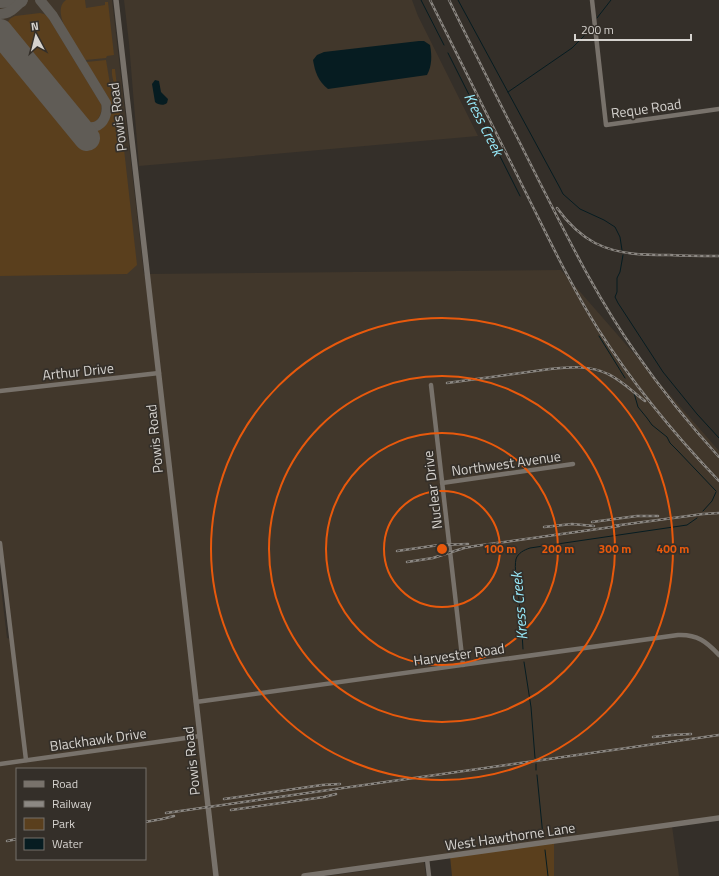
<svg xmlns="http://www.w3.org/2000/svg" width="719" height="876" viewBox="0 0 719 876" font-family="'Titillium Web',sans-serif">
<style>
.built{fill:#41372b;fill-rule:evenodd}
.green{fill:#5a3f1d}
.water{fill:#061c21}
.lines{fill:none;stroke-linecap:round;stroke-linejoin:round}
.stream{stroke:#061c21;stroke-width:1}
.taxiway{stroke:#605c56;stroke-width:10}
.runway{stroke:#605c56;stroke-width:26}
.minor{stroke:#78726b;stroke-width:4.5}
.tertiary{stroke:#78726b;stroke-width:5.5}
.rail-casing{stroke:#8c8883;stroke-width:2.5}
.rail{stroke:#342f29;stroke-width:1;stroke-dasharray:3;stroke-linecap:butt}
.ring{fill:none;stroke:#e8590c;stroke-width:2}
.labels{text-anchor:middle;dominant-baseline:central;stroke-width:3.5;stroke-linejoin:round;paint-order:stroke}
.street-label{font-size:14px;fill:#d5d2ce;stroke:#342f29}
.water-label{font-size:15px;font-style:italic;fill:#98ebfb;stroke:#342f29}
.centre{fill:#e8590c;stroke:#342f29;stroke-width:2}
.ring-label{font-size:12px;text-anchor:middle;font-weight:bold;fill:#e8590c;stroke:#342f29;stroke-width:3.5;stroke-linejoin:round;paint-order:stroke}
</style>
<rect width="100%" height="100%" fill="#342f29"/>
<g class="built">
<path d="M0,0h112l32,274 417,-4 158,181v368l-47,7 7,50h-126l1,-34 -246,34h-308v-297l7,59 4,1 -11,-81zM17,769h128v90h-128z"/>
<path d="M124,0h288l6,16 60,120 -339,30 -10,-123z"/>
<path d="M424,862l2,14h-98z"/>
</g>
<g class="green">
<path d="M66,0h19l1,8 19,-3v-3h3l6,53 -7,1 -1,2 -21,2c-7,-12 -36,-48 -19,-60z"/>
<path d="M40,13l4,1 4,3 53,87c2,8 -3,22 -14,18 -1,-1 -4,-3 -5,-4l-74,-89c-1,-7 0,-10 7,-13z"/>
<path d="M0,46l81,98 27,-23 2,-6 1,-4v-6l-3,-8 -22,-35 20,-2 4,24 3,6 -1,2 1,16 1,1h2c0,-6 2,-11 1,-17 -2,-8 -6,-14 -5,-23h3l22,196 -10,9 -127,2z"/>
<path d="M554,842v34h-102l-2,-20z"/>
</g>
<g class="water">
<path d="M419,41h5l6,4c2,10 2,21 -3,30l-99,14c-10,-8 -13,-17 -15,-29l4,-5 7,-3z"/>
<path d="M155,80l4,1 2,11 7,7 -1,4c-3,3 -9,2 -12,-1l-3,-18z"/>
</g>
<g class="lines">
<g class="stream">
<path d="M421,0l23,45"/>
<path d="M458,0l102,188 3,6 17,15 24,11 11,7 5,10 2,13"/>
<path d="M597,18l14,-18"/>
<path d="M448,53l72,143"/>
<path d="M508,92l64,-44 12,-12 3,-5"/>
<path d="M623,255l-3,17 -3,6v14l-2,5 3,6 45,69 34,42 22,24"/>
<path d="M599,336l26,42"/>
<path d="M634,393l4,14 9,11 5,7 15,12 3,6 7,7 39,41"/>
<path d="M703,511l9,-10 4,-9"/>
<path d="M523,649c-1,-20 -3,-39 -5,-59 -1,-8 -4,-22 -2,-31 2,-6 8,-9 14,-11l157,-23 10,-7"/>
<path d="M524,662l7,45 4,51"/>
<path d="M536,764v6"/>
<path d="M537,775l6,61"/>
<path d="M545,850l3,26"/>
</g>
<g class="taxiway">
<path d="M40,0l13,16 53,87c2,9 -1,21 -12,24 -6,1 -12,-1 -17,-2"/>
<path d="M0,3l22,-1"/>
<path d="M0,14c10,0 16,-7 23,-14"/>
</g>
<path class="runway" d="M0,32l87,106"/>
<g class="minor">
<path d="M592,0l14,125 113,-16"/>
<path d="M431,385l32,280"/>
<path d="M0,391l159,-18"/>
<path d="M442,483l131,-19"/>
<path d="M0,543l26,217"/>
<path d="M196,702l482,-67c19,-1 29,7 41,20"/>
<path d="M0,764l200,-28"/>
<path d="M427,859l2,17"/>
</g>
<g class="tertiary">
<path d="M116,0l100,876"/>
<path d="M304,876l415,-58"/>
</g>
<g class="rail-casing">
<g id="rail">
<path d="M430,0c32,64 64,128 96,193 23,46 45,93 72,136 35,55 76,105 121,152"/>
<path d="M449,0c29,60 59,119 89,179 30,59 59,119 98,174 25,36 53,71 83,104"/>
<path d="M557,208c10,14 23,27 38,35 24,12 49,12 75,12 16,1 33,1 49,1"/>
<path d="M447,383l103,-14c19,-2 40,-4 58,5 13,6 25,18 37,27"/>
<path d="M592,522l45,-6h21"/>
<path d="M613,526l90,-12 16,-1"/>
<path d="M544,527l28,-3 22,2"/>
<path d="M397,551l42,-6 29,-1"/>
<path d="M407,562l26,-4 31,-10 11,-2 144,-20"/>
<path d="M653,737l19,-2 19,-1"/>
<path d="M224,799l98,-14 18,-1"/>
<path d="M231,810l93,-13 12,-3"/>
<path d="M166,813l553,-78"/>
<path d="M145,822l17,-3 12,-3"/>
<path d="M7,841l10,-2"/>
</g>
</g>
<use href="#rail" class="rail"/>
</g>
<g class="ring">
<circle cx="442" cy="549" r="58"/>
<circle cx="442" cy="549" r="116"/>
<circle cx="442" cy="549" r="173"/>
<circle cx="442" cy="549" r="231"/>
</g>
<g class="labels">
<g class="street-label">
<text transform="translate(646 108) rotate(-8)">Reque Road</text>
<text transform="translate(117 117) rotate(-97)">Powis Road</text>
<text transform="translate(78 371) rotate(-6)">Arthur Drive</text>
<text transform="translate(154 439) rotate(-96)">Powis Road</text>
<text transform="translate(506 463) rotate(-8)">Northwest Avenue</text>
<text transform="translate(432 490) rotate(-97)">Nuclear Drive</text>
<text transform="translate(459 654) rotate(-8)">Harvester Road</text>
<text transform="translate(98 739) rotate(-8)">Blackhawk Drive</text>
<text transform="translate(191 761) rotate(-96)">Powis Road</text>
<text transform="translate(510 836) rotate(-8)">West Hawthorne Lane</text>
</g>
<g class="water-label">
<text transform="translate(484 124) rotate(63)">Kress Creek</text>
<text transform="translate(519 606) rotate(-95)">Kress Creek</text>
</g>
</g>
<circle cx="442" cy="549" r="6" class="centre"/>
<g class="ring-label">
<text x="500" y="553">100 m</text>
<text x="558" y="553">200 m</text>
<text x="615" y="553">300 m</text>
<text x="673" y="553">400 m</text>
</g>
<rect x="16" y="768" width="130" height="92" fill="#342f29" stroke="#74706b"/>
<rect x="24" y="781" width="20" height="6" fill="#78726b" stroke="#74706b"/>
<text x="52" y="788" font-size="12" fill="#d5d2ce">Road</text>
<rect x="24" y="801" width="20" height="6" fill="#8c8883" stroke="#74706b"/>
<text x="52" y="808" font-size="12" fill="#d5d2ce">Railway</text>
<rect x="24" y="818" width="20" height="12" fill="#5a3f1d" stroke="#74706b"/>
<text x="52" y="828" font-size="12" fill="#d5d2ce">Park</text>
<rect x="24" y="838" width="20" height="12" fill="#061c21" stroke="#74706b"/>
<text x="52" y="848" font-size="12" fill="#d5d2ce">Water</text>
<g transform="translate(36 36) rotate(353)" stroke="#342f29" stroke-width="3" paint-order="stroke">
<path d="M0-3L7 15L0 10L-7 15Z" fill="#d5d2ce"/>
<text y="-6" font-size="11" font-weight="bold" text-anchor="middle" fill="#d5d2ce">N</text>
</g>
<path d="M575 34v6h116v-6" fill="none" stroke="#d5d2ce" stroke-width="2"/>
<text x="581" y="34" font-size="12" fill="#d5d2ce" stroke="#342f29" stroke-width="3" paint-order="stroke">200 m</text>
</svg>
